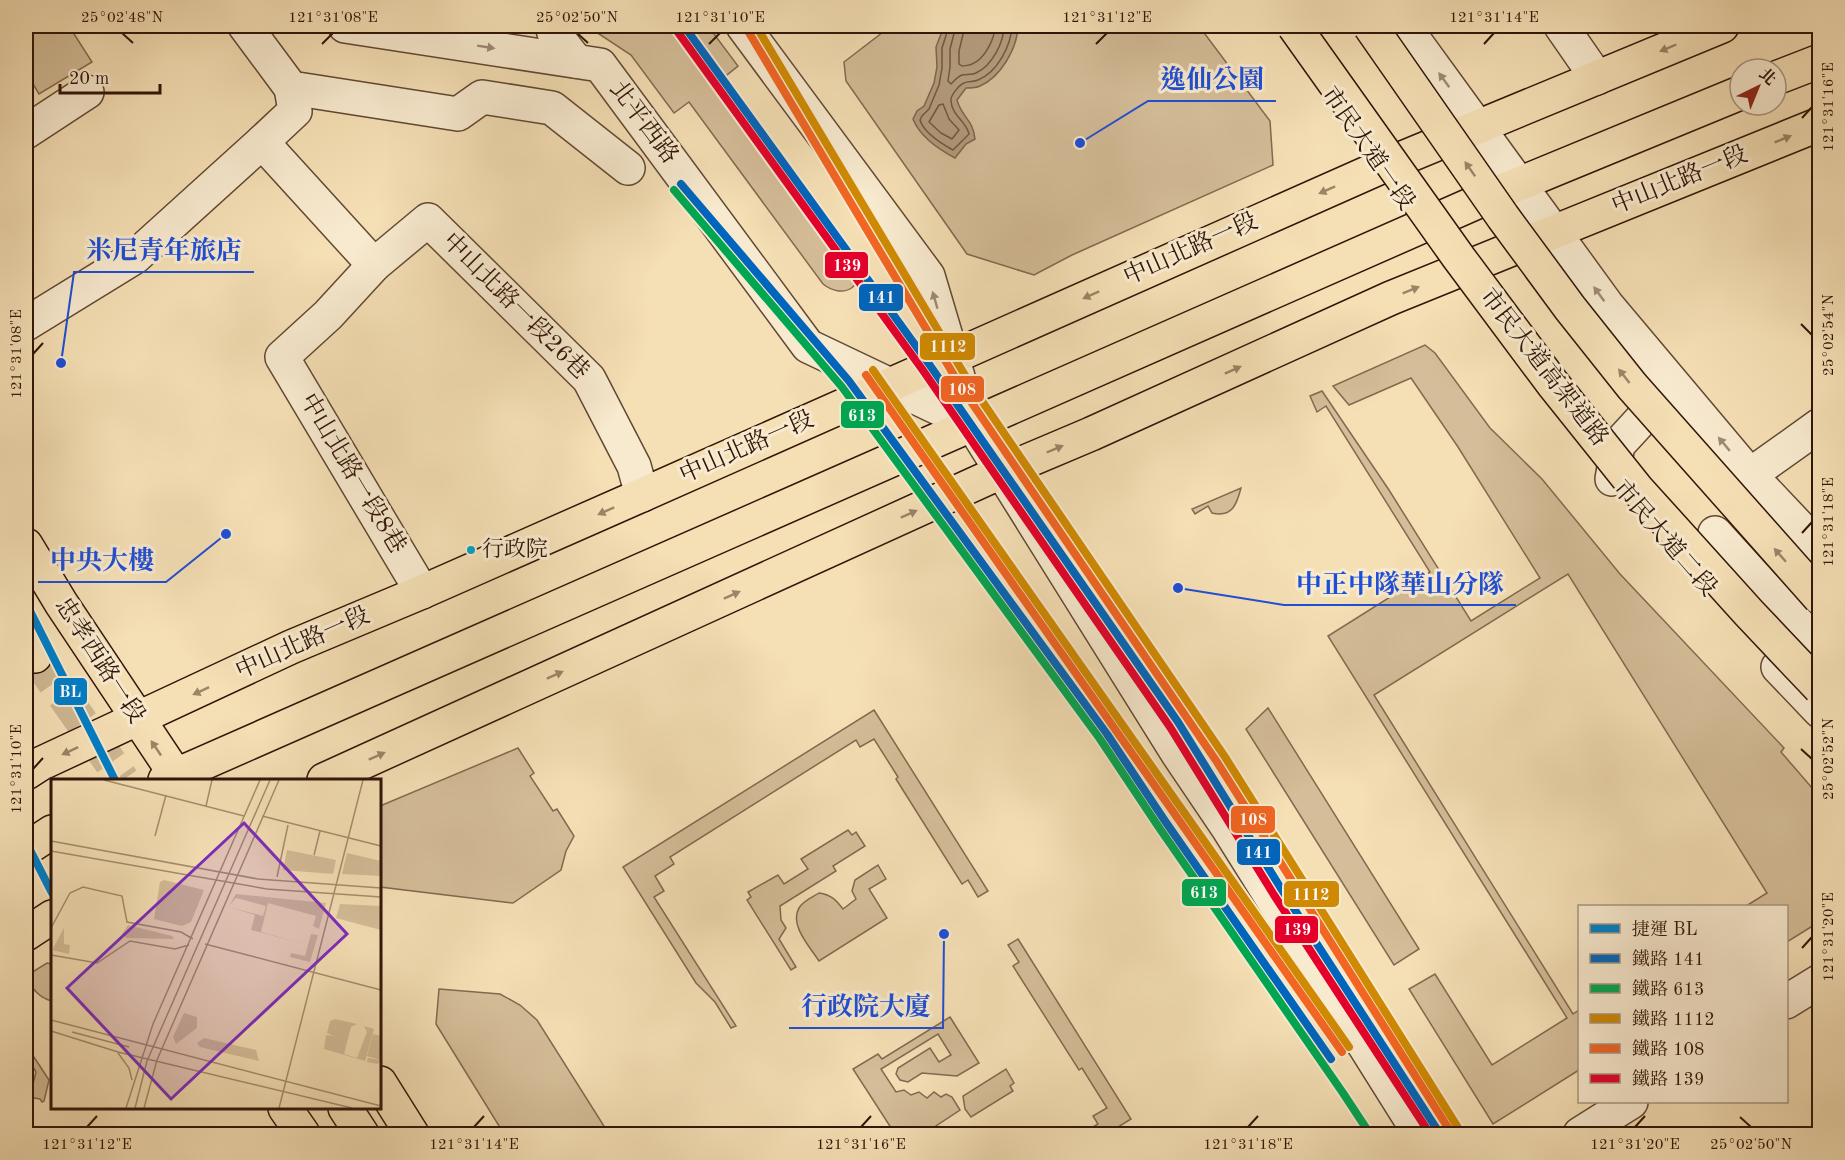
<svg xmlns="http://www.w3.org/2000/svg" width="1845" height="1160" viewBox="0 0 1845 1160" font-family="'Old Standard TT','Noto Serif TC',serif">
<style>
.green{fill:#d4bd98;stroke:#826950;stroke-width:1.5}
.water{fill:#b29a7a;stroke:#7e654c;stroke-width:1.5}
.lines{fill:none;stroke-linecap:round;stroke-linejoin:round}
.shore{stroke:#715841;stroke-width:1.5}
.major-tunnel{stroke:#ceb792;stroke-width:33;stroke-dasharray:33 16;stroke-linecap:butt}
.minor-casing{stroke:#614833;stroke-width:36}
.major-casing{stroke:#301508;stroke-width:36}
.minor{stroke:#f8eacf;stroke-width:33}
.major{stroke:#f5dfb5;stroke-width:33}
.highway-bridge-casing{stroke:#301508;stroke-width:36;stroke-linecap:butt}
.highway-bridge{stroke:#f5dfb5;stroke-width:33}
.rail-1-casing{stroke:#f8eacf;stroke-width:12}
.rail-2-casing{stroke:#f8eacf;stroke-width:12}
.rail-3-casing{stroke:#f8eacf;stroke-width:12}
.rail-4-casing{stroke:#f8eacf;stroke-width:12}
.rail-5-casing{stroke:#f8eacf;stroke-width:12}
.rail-1{stroke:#0065bd;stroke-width:8}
.rail-2{stroke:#00a651;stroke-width:8}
.rail-3{stroke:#cf8902;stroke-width:8}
.rail-4{stroke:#f26522;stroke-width:8}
.rail-5{stroke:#e4002b;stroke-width:8}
.metro-1-casing{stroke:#f8eacf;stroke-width:12}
.metro-1{stroke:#007ec7;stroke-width:8}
.oneway{fill:#9e8a75}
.oneway2{fill:#9c8467}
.ticks{fill:none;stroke:#301508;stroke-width:2}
.bus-dot{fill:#02a2c4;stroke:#f8eacf;stroke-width:2}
.labels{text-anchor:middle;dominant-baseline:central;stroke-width:6;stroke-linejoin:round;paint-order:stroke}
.bus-label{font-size:22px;fill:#301508;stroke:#f8eacf;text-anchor:start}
.street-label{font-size:24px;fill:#301508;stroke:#f8eacf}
.inset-road{fill:none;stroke:#a68e70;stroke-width:1.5}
.view{fill:#7b2cbf;fill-opacity:0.15;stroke:#7b2cbf;stroke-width:3}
.inset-edge{fill:none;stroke:#301508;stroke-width:3}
.leader{fill:none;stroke:#1d4ed8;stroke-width:2}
.callout-dot{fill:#1d4ed8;stroke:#f8eacf;stroke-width:2}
.callout-label{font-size:26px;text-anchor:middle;font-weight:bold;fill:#1d4ed8;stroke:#f8eacf;stroke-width:6;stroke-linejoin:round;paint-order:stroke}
.line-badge{stroke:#f8eacf;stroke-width:2}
.badge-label{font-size:16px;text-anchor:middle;font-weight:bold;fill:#fff}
.neatline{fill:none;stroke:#301508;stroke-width:2}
.ticks-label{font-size:15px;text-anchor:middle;fill:#301508}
</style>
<rect width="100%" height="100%" fill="#f5dfb5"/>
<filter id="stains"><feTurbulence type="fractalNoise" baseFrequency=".00333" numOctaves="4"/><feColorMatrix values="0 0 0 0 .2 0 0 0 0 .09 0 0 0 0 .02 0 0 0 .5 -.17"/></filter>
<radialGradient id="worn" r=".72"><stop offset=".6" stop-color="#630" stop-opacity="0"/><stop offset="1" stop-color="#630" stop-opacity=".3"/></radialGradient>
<g class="green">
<path d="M26,26h43l23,36 -53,32 -13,-22z"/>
<path d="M587,26h121l30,40 -16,13 134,181c12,25 -12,41 -33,24l-134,-182 -15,11 -43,-58z"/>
<path d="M891,26h308l71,95 3,44 -201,90 -38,20 -67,-21 -121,-173 -2,-19z"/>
<path d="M1425,345l10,8 55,75 52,51 78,95 164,174 -3,4 38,44v126l-32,20 -1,-36h-40l21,-13 -199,-319 -194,121 199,319 6,-4v60l-86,54 -84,-135 26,-15 57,91 75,-47 -239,-382 102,-64 -104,-166 -9,6 -7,-16 12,-5 67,99 82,131 69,-43 -82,-131 -47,-69 -62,27 -16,-19z"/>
<path d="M1241,488c-4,15 -8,30 -29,25l-4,-7 -13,8 -3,-5z"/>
<path d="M1268,708l151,241 -25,16 -148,-236z"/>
<path d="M874,710l114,181 -10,6 -10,-17 -6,4 -66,-105 2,-2 -24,-38 -14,8 -4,-7 -186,117 4,7 -19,12 9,15 -10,6 82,129 -5,2 -16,-26 -19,-19 -73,-116z"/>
<path d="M518,748l16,25 -4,3 23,35 4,-2 17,27 -8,15 -5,19 -48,33 -133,-16v-81z"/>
<path d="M848,830l4,5 4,-3 9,14 -32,20 3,5 -56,35 1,14 5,8 -7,11 17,28 -5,3 -44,-70 4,-3 -3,-5 30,-17 6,9 24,-15 -7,-10z"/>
<path d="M878,865l8,14 -17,10 18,29 -68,43c-9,-14 -30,-36 -20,-53 4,-7 14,-11 20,-15 13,2 17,7 24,16l13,-10 -4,-8 3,-11z"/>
<path d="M1018,939l113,180 -24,15h-26l17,-10 -5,-8 14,-8 -25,-40 -3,2 -66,-104 6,-4 -11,-17z"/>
<path d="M47,963l5,1v37c-13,-3 -19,-12 -26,-23v-2z"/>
<path d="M439,989l61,5 20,11 17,15 72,114h-105l-68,-110z"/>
<path d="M950,1017l29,46 -22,13 -35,-3 -14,9 -8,-2 -4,-6 2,-6 32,-20 9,14 12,-7 -13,-21 -57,35 15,23 8,-2 7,5 8,-3 8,6 7,-6 7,5 5,-3 6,3 8,13 -24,16 5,8h-46l-42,-65 25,-15 4,5z"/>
<path d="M30,1051l19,29 -5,21 -2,1 -2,-3 -12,-2 -2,1v-9l7,-5 3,-12 -10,-17z"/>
<path d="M1006,1069l8,14 -4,3 3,5 -42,26 -6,-8 -2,-13z"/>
</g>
<path class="water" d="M944,26h72l2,1c-1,21 -17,50 -38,59 -4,2 -10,2 -14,2l-9,12c5,18 16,19 18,39l-9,5 -11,14c-17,-9 -35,-21 -42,-39l4,-8 7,-5 10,-23 3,-16 -1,-20z"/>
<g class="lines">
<g class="shore">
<path d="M949,26l-7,22v20l-3,17 -10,24 -7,7 -2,4c4,13 22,24 33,30l16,-16c-3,-13 -17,-18 -18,-33 -1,-5 8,-16 13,-18 4,-2 10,-1 14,-3 20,-8 33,-35 34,-54"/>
<path d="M956,26l-6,23v18l-2,14 3,3c3,-3 6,-7 11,-9 4,-1 10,0 14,-2 16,-7 28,-31 28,-47"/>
<path d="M965,26l-6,25v13l3,2c1,0 9,-1 10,-2 13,-5 23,-26 23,-38"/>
<path d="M943,104l6,15 10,11 -7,9 -11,-6 -12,-11 10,-17z"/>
</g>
<path class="major-tunnel" d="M35,656l88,124"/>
<g class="minor-casing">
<g id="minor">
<path d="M245,26l46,62 167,26 24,-17 70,11 76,60"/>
<path d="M345,26l255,39 208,281 164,78"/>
<path d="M552,26l2,7 22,28"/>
<path d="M743,26l185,250 44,148 206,330 50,74 192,306"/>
<path d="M1404,26l203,279 143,170 70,74"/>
<path d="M1561,26l36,52"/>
<path d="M26,132l61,-40"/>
<path d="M262,142l33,-31 -4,-23"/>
<path d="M26,324l109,-67 127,-115 112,123"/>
<path d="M1750,475l70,-50"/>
<path d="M1612,479l6,-34 23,-25 28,-16 12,1"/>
<path d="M1715,533l105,115"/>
<path d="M422,592l-140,-235 46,-42 46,-50 54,-45 161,159 45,87 8,29"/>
<path d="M1778,667l42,44"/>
<path d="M1786,1002l34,-21"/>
<path d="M1580,1134l51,-32"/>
</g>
</g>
<g class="major-casing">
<g id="major">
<path d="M1776,78l44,-17"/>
<path d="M26,545l35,58 118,177"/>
<path d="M26,641l9,15"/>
<path d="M26,773l14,-9 251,-117 131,-55 220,-97 739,-328 341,-141"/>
<path d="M165,780l1337,-589 238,-98"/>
<path d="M324,780l677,-308 90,-38 300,-136 429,-174"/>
<path d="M26,849l26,-17"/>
<path d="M26,934l26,-17"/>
<path d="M380,1083l32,51"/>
<path d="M285,1108l18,26"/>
<path d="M345,1108l17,26"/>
</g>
</g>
<use href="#minor" class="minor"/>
<use href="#major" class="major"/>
<g class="highway-bridge-casing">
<g id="highway-bridge">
<path d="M1294,26l165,232 94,126 84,105 112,124 71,75"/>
<path d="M1370,26l133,191 67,91 62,78 188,212"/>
</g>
</g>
<use href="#highway-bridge" class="highway-bridge"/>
<g class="rail-1-casing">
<g id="rail-1">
<path d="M684,26l245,338 249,358 104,168 158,244"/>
<path d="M681,184l168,197 258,353 58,87 166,238"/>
</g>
</g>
<g class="rail-2-casing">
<path id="rail-2" d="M674,190l168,197 258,352 58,87 185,267 27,41"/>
</g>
<g class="rail-3-casing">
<g id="rail-3">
<path d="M756,26l213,356 256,375 237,377"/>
<path d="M873,370l476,677"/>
</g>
</g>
<g class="rail-4-casing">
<g id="rail-4">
<path d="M748,31l213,356 256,375 235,372"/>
<path d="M866,375l476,677"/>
</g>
</g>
<g class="rail-5-casing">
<path id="rail-5" d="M677,31l245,338 248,358 104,168 156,239"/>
</g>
<use href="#rail-1" class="rail-1"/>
<use href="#rail-2" class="rail-2"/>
<use href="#rail-3" class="rail-3"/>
<use href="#rail-4" class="rail-4"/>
<use href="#rail-5" class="rail-5"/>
<g class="metro-1-casing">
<g id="metro-1">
<path d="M26,603l89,177"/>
<path d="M26,842l26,51"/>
</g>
</g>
<use href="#metro-1" class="metro-1"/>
</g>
<defs><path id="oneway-solid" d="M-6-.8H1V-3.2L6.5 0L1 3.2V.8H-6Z" transform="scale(1.5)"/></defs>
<g class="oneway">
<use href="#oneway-solid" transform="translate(486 47) rotate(9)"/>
<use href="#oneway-solid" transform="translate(1444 80) rotate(-126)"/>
<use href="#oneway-solid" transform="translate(1599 294) rotate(-126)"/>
<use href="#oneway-solid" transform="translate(935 300) rotate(-106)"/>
<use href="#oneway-solid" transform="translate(1724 444) rotate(-130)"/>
</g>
<g class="oneway2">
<use href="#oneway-solid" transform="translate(1668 48) rotate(157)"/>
<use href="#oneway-solid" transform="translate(1783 139) rotate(-22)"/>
<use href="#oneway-solid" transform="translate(1470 169) rotate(-125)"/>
<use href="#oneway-solid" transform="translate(1327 190) rotate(156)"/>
<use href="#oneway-solid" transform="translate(1411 290) rotate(-22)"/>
<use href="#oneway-solid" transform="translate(1091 295) rotate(156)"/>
<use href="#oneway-solid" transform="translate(1233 370) rotate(-24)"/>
<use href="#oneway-solid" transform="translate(1624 376) rotate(-128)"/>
<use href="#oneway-solid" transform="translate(1055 449) rotate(-23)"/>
<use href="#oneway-solid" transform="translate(606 511) rotate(156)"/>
<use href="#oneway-solid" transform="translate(909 514) rotate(-24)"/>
<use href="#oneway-solid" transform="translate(1780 555) rotate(-131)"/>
<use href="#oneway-solid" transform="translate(732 595) rotate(-24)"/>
<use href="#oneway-solid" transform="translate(555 675) rotate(-24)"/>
<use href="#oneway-solid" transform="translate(201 691) rotate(155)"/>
<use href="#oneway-solid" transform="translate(156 748) rotate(-124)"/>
<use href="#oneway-solid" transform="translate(70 751) rotate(155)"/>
<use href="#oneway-solid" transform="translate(377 756) rotate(-24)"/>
</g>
<path class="ticks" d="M122,33l11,10M577,33l11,10M322,44l11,-11M709,44l11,-11M1096,44l11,-11M1484,44l10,-11M1802,118l10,-11M1801,324l11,11M33,354l10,-11M1802,533l10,-11M1801,749l11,10M33,769l10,-11M1802,948l10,-11M1740,1117l11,10M87,1127l10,-11M474,1127l10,-11M861,1127l10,-11M1248,1127l10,-11M1635,1127l10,-11"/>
<circle class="bus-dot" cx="471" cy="550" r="5"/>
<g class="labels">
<g class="bus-label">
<text x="482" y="550">行政院</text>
</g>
<g class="street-label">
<text transform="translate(643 123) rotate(53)">北平西路</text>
<text transform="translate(1367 149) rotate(55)">市民大道一段</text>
<text transform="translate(1680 181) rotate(-22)">中山北路一段</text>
<text transform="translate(1191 250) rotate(-24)">中山北路一段</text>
<text transform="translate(515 307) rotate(45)">中山北路一段26巷</text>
<text transform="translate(1543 368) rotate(52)">市民大道高架道路</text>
<text transform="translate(747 448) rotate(-24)">中山北路一段</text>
<text transform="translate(352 474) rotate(59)">中山北路一段8巷</text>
<text transform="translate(1664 539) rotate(49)">市民大道二段</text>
<text transform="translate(303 644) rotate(-24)">中山北路一段</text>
<text transform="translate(99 661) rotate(57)">忠孝西路一段</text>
</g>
</g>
<g transform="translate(51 779)">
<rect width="330" height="330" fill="#f5dfb5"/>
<path d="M236,71l49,10 -3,14 -50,-4zM296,74l34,8v15l-39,-2zM113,101l40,10 -13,32 -9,4 -28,-7 6,-37zM185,115l90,9 -7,26 -6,-3 3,-10 -48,-13 -7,29 47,13 3,-11 7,1 -8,27 -20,-5 1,-4 14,3 3,-11 -57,-15 4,-15 -26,-8 34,9 3,-10 -30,-8 -7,8zM289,125l41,2v24l-45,-12zM77,146l44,11 2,3 -48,-1 -4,-4zM13,149v16l6,1 -1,9 -17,-4zM133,234l13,4v11l-21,16 -3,-7zM284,240l22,5 -6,3 -7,27 13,4 10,-26 -3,-6 10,3 -9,32 -41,-12 2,-14 8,1 -7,-3 3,-12zM322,255l8,2v24l-3,4 -11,-2 1,-4 12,2 -13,-4zM153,259l52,12 3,11 -59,-14 -3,-4z" fill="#d4bd98"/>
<path class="inset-road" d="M53,1l140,36M155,27l6,-26M211,37l119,30M104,57l11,-41M0,62l207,38 123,9M0,72l216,38 114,8M263,76l6,-24M226,98l11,-52M0,149l19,-35 13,-6 39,9 5,26 54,10 12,7M154,165l176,46M0,176l46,8 33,-22 45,8 14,-4M0,241l330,86M0,252l67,21 234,56M21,253l57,15M67,274l11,15 3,12M75,329l27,-84 107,-244M84,329l12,-47 123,-281M93,329l13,-48 122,-280M228,329l84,-328"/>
<path class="view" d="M193,44l103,111 -176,165 -104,-111z"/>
<rect width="330" height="330" class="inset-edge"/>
</g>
<path class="leader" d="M1080 143L1148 101H1276M61 363L74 272H254M226 534L166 582H38M1178 588L1284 605H1516M944 934L943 1028H789"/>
<g class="callout-dot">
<circle cx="1080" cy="143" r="6"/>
<circle cx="61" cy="363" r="6"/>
<circle cx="226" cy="534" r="6"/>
<circle cx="1178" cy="588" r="6"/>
<circle cx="944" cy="934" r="6"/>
</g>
<g class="callout-label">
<text x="1212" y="88">逸仙公園</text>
<text x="164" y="259">米尼青年旅店</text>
<text x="102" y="569">中央大樓</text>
<text x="1400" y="593">中正中隊華山分隊</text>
<text x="866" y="1015">行政院大廈</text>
</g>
<g class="line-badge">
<rect x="824" y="251" width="45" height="28" rx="6" fill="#e4002b"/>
<rect x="858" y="283" width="46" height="29" rx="6" fill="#0065bd"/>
<rect x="919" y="332" width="57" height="29" rx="6" fill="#cf8902"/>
<rect x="940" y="375" width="45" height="28" rx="6" fill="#f26522"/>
<rect x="840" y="400" width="45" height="29" rx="6" fill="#00a651"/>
<rect x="53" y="677" width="35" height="29" rx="6" fill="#007ec7"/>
<rect x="1230" y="805" width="46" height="29" rx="6" fill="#f26522"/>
<rect x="1236" y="838" width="45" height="28" rx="6" fill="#0065bd"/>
<rect x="1181" y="878" width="46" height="29" rx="6" fill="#00a651"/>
<rect x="1283" y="880" width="57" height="28" rx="6" fill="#cf8902"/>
<rect x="1274" y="915" width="45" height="29" rx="6" fill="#e4002b"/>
</g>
<g class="badge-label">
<text x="847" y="271">139</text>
<text x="881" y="303">141</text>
<text x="948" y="352">1112</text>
<text x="962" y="395">108</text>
<text x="862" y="421">613</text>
<text x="70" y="697">BL</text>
<text x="1253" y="825">108</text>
<text x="1258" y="858">141</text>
<text x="1204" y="898">613</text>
<text x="1311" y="900">1112</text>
<text x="1297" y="935">139</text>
</g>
<rect width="1845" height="1160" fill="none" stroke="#f5dfb5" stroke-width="66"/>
<rect x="1578" y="905" width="210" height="198" fill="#f8eacf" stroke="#a8957f" stroke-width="1.5"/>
<rect x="1590" y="924" width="30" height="9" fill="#007ec7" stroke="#a8957f" stroke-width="1.5"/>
<text x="1632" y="935" font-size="18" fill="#301508">捷運 BL</text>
<rect x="1590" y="954" width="30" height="9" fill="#0065bd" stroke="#a8957f" stroke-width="1.5"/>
<text x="1632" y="965" font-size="18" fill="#301508">鐵路 141</text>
<rect x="1590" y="984" width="30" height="9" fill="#00a651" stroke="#a8957f" stroke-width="1.5"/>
<text x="1632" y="995" font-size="18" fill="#301508">鐵路 613</text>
<rect x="1590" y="1014" width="30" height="9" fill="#cf8902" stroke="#a8957f" stroke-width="1.5"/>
<text x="1632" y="1025" font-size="18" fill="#301508">鐵路 1112</text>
<rect x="1590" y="1044" width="30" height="9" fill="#f26522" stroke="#a8957f" stroke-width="1.5"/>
<text x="1632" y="1055" font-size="18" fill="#301508">鐵路 108</text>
<rect x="1590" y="1074" width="30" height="9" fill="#e4002b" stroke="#a8957f" stroke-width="1.5"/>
<text x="1632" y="1085" font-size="18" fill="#301508">鐵路 139</text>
<g transform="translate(1758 87) rotate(43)"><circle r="28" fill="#f8eacf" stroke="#a8957f" stroke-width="1.5"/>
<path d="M0-4.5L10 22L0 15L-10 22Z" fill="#8f2418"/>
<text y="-9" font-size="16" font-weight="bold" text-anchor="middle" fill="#301508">北</text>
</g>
<path d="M60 84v9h100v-9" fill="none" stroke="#301508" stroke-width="3"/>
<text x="69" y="84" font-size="18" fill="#301508" stroke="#f8eacf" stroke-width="4.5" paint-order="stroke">20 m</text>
<rect x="33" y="33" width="1779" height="1094" class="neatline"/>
<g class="ticks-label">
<text x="122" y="22">25°02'48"N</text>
<text x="333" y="22">121°31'08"E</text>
<text x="577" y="22">25°02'50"N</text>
<text x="720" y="22">121°31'10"E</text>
<text x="1107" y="22">121°31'12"E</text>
<text x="1494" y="22">121°31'14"E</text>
<text transform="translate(1828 107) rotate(-90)" y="5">121°31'16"E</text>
<text transform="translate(1828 335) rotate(-90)" y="5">25°02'54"N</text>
<text transform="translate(16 354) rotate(-90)" y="5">121°31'08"E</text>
<text transform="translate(1828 522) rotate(-90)" y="5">121°31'18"E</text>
<text transform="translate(1828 759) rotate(-90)" y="5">25°02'52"N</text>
<text transform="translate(16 769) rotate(-90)" y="5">121°31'10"E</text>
<text transform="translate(1828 937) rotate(-90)" y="5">121°31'20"E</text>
<text x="87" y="1149">121°31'12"E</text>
<text x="474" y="1149">121°31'14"E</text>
<text x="861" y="1149">121°31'16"E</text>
<text x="1248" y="1149">121°31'18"E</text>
<text x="1635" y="1149">121°31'20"E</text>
<text x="1751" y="1149">25°02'50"N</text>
</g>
<rect width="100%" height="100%" filter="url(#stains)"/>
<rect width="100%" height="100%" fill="url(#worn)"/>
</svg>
